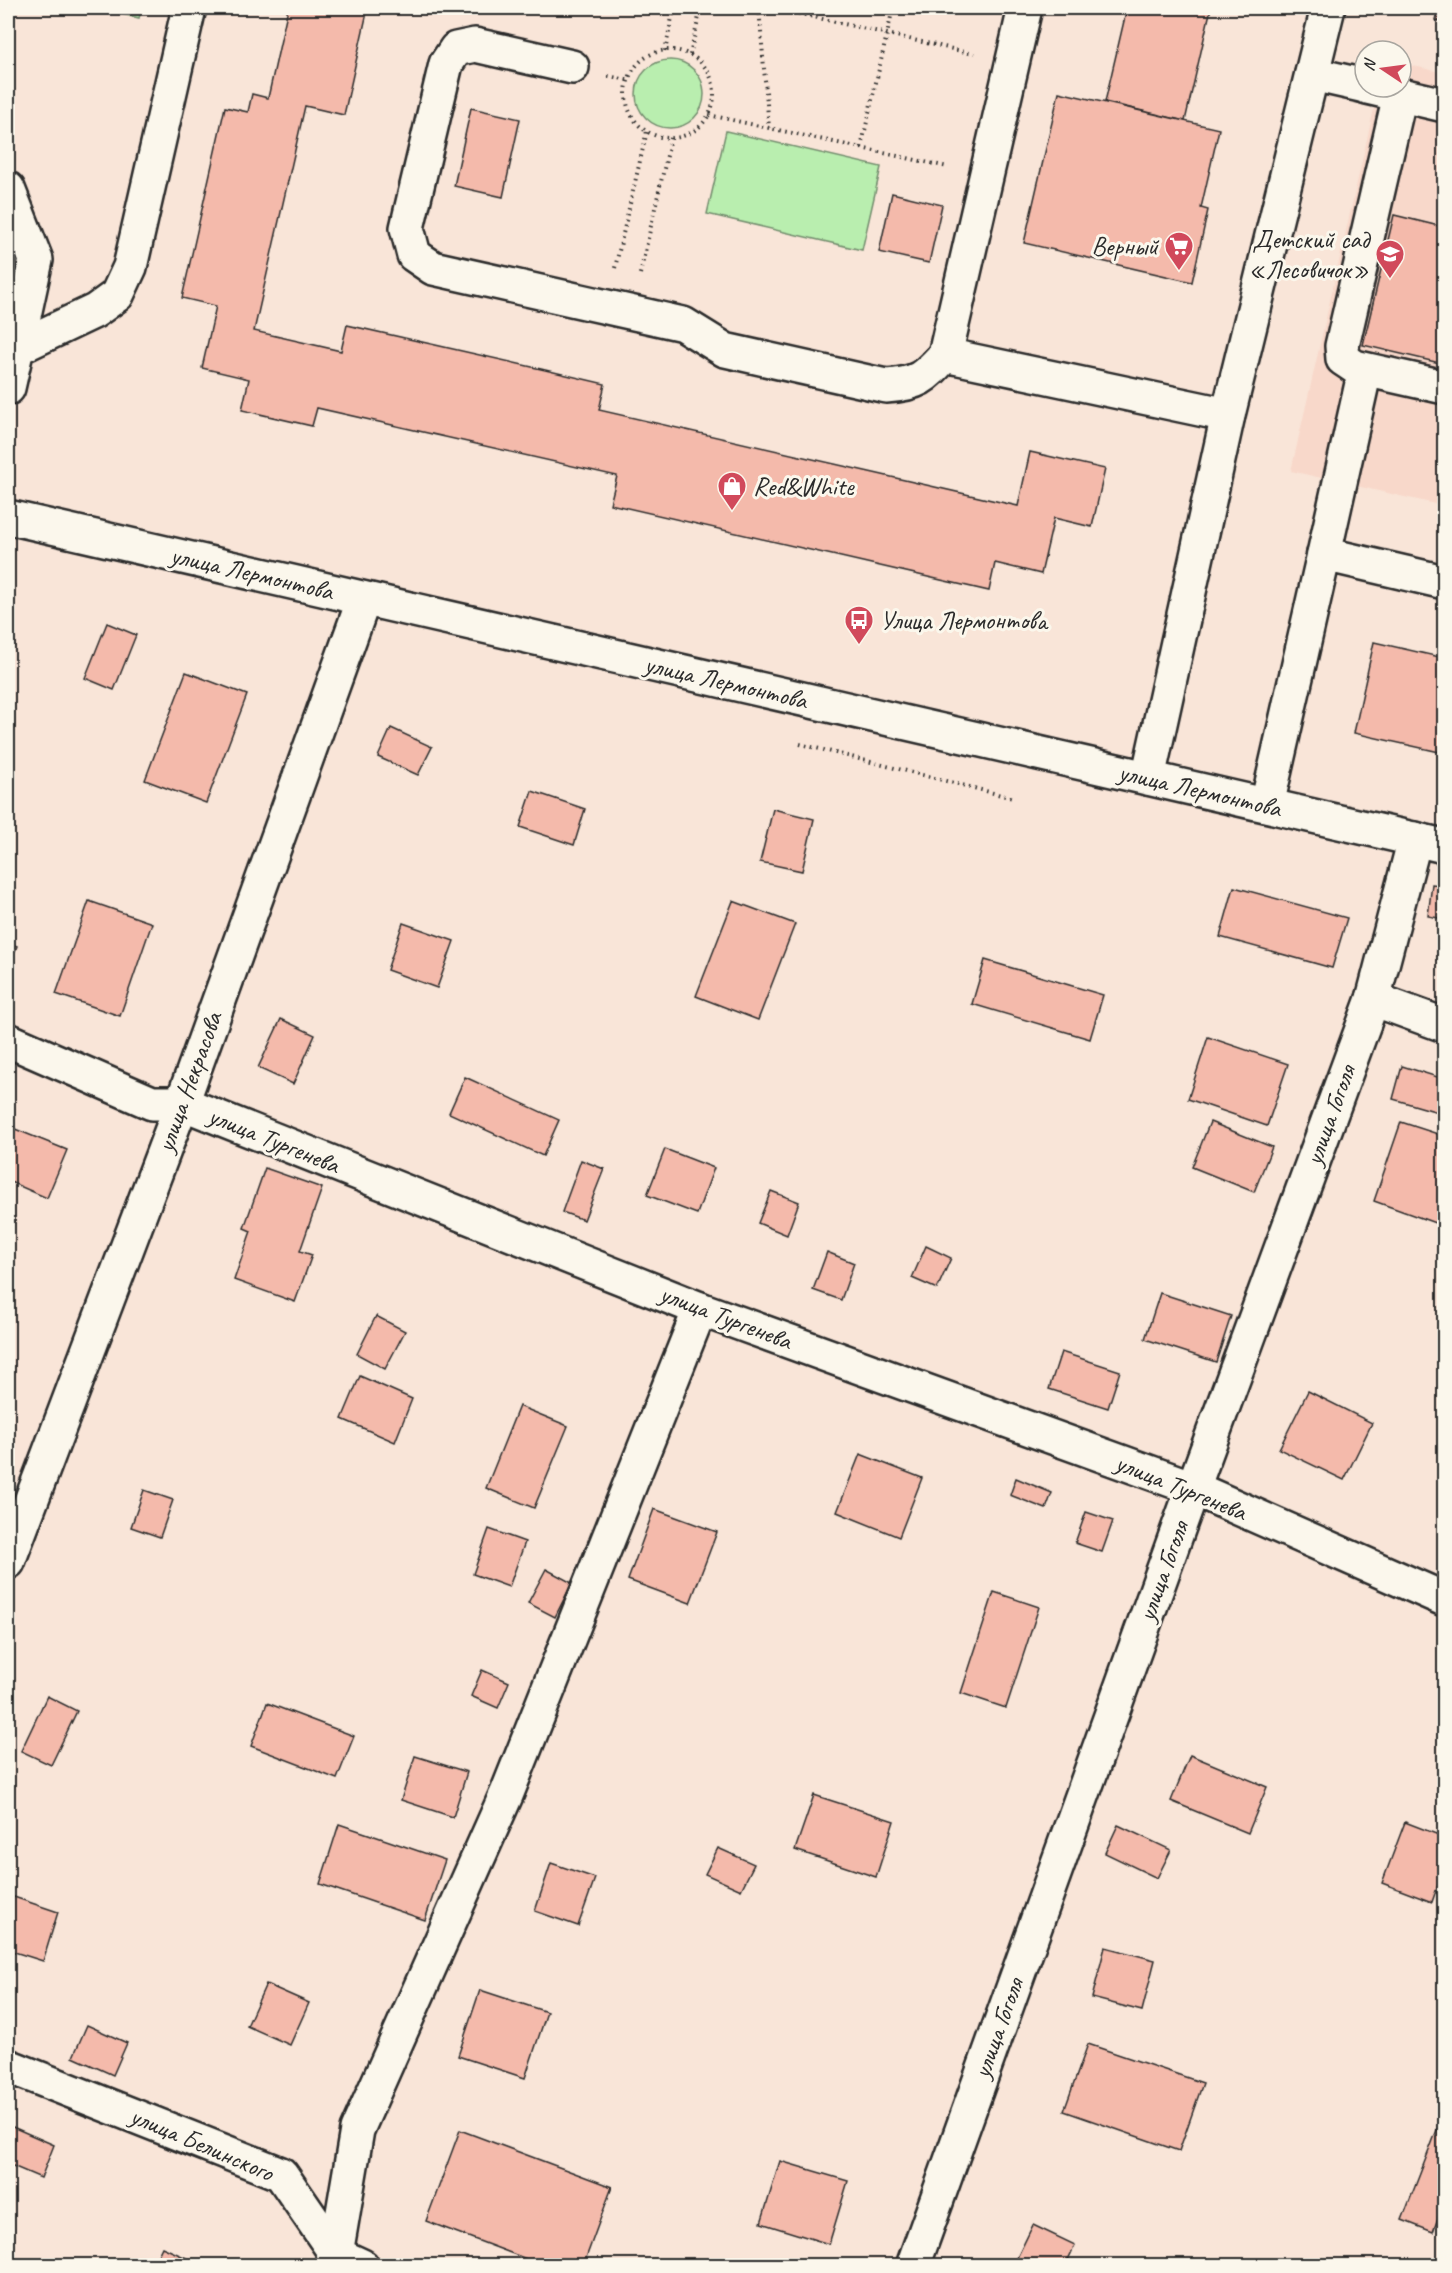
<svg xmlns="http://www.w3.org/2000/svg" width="1452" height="2273" viewBox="0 0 1452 2273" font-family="Caveat,sans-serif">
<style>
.built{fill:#f8d8ca}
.park{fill:#b9eeaf;stroke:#728c6d;stroke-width:1.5}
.building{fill:#f4baab;stroke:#2b2b2b;stroke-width:1.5}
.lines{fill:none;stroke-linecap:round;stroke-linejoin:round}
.minor-casing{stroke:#2b2b2b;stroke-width:38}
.path{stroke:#2b2b2b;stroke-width:4;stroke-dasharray:1.5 4.5;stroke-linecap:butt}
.minor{stroke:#fbf7ec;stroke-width:33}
.labels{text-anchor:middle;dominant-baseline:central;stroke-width:6;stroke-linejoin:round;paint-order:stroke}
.poi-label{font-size:26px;fill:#2b2b2b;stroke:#fbf7ec;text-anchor:end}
.street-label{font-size:26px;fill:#2b2b2b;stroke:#fbf7ec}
</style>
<rect width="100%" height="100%" fill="#f9e5d8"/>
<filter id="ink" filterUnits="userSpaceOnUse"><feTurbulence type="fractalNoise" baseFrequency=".0167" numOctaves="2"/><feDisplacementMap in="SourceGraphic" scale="12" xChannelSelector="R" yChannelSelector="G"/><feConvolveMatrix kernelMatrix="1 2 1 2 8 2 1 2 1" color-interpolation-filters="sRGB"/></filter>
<g filter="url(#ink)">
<path class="built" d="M1401,63l43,10v433l-153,-35 88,-384h22z"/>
<g class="park">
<path d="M96,8h46l-3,10z"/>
<circle cx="670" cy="94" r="34"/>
<path d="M726,131l155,36 -19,83 -155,-36z"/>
</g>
<g class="building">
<path d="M288,8h80l-24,107 -39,-9 -51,225 87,20 6,-26 194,44 64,15 -6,26 419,96 12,-54 75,17 -13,58 -38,-9 -13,56 -46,-11 -6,28 -379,-87 7,-28 -300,-68 -5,18 -70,-16 7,-31 -47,-11 14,-62 -34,-8 43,-191 23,5 4,-18 16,4z"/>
<path d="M1127,8h84l-26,113 -80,-19z"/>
<path d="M1438,8h6v14l-9,-2z"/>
<path d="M1059,92l160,37 -18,79 7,2 -16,72 -168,-39z"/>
<path d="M471,108l49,11 -17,78 -49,-11z"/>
<path d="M892,193l50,12 -13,58 -50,-11z"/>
<path d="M1444,202v162l-81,-19 31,-130 45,11z"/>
<path d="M107,623l29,12 -22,55 -29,-12z"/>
<path d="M1374,642l70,16v95l-90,-20z"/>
<path d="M186,672l61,23 -41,108 -61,-23z"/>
<path d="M391,728l41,19 -14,28 -40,-18z"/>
<path d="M532,791l53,18 -11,36 -54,-18z"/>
<path d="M773,809l41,10 -12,52 -42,-9z"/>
<path d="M1432,884l12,2v33l-16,-3z"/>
<path d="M1234,887l113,31 -15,50 -112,-31z"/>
<path d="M89,901l63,22 -32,93 -64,-22z"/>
<path d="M733,901l62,23 -37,96 -62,-24z"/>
<path d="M403,923l51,18 -17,47 -50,-18z"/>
<path d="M8,943l9,3 -9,24z"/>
<path d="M985,960l118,35 -13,44 -118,-35z"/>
<path d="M281,1019l34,16 -22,49 -35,-16z"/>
<path d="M1208,1037l80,27 -21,62 -79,-27z"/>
<path d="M1402,1066l42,13v11l-6,22 -45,-13z"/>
<path d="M465,1077l94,43 -16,36 -94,-43z"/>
<path d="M1210,1122l62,25 -18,45 -62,-25z"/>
<path d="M1401,1122l43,14v68l-6,20 -64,-23z"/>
<path d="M10,1127l57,23 -20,48 -39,-17v-49z"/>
<path d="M665,1149l49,19 -17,46 -50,-19z"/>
<path d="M581,1160l23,9 -20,51 -22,-8z"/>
<path d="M265,1168l57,20 -22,63 12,4 -17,47 -61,-22 17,-49 -7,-3z"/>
<path d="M771,1191l28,11 -12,33 -29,-12z"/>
<path d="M926,1246l25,12 -14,31 -25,-11z"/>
<path d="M827,1252l27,11 -13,37 -28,-10z"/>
<path d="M1160,1293l71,23 -15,46 -71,-23z"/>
<path d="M376,1316l29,15 -20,38 -28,-15z"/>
<path d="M1061,1352l59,19 -12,37 -59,-19z"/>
<path d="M360,1376l52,23 -17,43 -53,-23z"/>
<path d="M1308,1391l64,32 -28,57 -65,-31z"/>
<path d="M519,1406l49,20 -34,82 -48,-20z"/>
<path d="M860,1454l62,24 -23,59 -62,-25z"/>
<path d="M1016,1478l36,15 -6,16 -36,-14z"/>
<path d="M144,1490l29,10 -13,37 -29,-10z"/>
<path d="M654,1509l63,23 -27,71 -62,-23z"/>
<path d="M1086,1512l27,9 -11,31 -27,-9z"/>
<path d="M489,1529l36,13 -16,45 -36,-13z"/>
<path d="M546,1569l26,14 -17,34 -27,-14z"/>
<path d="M994,1592l45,15 -33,101 -45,-15z"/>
<path d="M482,1670l27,12 -11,26 -27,-12z"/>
<path d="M47,1696l30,15 -26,54 -30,-14z"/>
<path d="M267,1703l87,33 -17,43 -86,-33z"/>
<path d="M1190,1755l77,32 -19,46 -77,-32z"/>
<path d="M415,1756l52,16 -14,45 -52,-17z"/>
<path d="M814,1795l80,26 -18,56 -81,-27z"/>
<path d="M1405,1822l39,15v31l-12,34 -50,-19z"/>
<path d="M339,1824l106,36 -20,60 -105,-36z"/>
<path d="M1118,1825l53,25 -14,28 -52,-25z"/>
<path d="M718,1848l36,16 -13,26 -36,-16z"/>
<path d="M551,1863l44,15 -17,48 -43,-15z"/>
<path d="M8,1895l50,17 -15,49 -35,-11z"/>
<path d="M1105,1947l50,13 -13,51 -50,-13z"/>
<path d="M266,1984l43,19 -19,42 -43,-19z"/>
<path d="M480,1990l67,22 -22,66 -67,-22z"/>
<path d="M87,2025l40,18 -14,32 -40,-18z"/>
<path d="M1088,2044l115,39 -24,68 -115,-40z"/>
<path d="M1442,2117l2,1v83l-11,31 -31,-12z"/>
<path d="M8,2125l46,20 -13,33 -33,-14z"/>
<path d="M460,2130l152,57 -29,79h-38l-119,-45z"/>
<path d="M780,2161l68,20 -19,63 -68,-21z"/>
<path d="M1033,2225l42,20 -10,21h-52z"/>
<path d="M162,2247l42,19h-51z"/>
</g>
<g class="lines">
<g class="minor-casing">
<g id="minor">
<path d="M572,67l-97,-22 -19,4 -10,15 -39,164 7,27 19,13 250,56 42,26 161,36c32,-2 38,-8 59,-31l283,60"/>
<path d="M1312,74l53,12"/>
<path d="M1367,87l77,18"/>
<path d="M1400,95l-58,251 1,13 12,8 89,20"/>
<path d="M8,189l28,71 -19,88"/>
<path d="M945,355l80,-347"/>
<path d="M8,388l9,-40 78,-37 22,-16 13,-28 59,-259"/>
<path d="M8,517l1436,329"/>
<path d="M1324,554l41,-184"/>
<path d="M1148,778l80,-363 100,-407"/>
<path d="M1267,805l57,-251 120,28"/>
<path d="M1373,999l71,26"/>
<path d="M8,1040l144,63h30l518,206 493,179 251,111"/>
<path d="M8,1562l174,-459 182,-504"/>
<path d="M8,2066l273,108 55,80 26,12"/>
<path d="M331,2266l5,-12 21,-124 150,-337 193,-484"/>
<path d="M913,2266l280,-778 180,-489 42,-160"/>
</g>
</g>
<g class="path">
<path d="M759,8l10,120"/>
<path d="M775,8l199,46"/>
<circle cx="670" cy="94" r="44"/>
<path d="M665,51l9,-43"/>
<path d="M690,55l11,-47"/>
<path d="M608,76l20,4"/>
<path d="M709,115l152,33 32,-140"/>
<path d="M861,148l87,19"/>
<path d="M615,268l32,-137"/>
<path d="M640,274l31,-136"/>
<path d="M800,744l213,54"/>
</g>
<use href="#minor" class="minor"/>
</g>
</g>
<defs>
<g id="supermarket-pin" transform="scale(1.5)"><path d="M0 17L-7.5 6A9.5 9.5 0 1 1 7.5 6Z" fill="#d1495b" stroke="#fbf7ec"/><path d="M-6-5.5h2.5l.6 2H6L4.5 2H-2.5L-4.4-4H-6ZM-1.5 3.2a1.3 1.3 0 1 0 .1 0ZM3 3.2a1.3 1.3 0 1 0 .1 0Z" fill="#fff"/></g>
<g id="school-pin" transform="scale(1.5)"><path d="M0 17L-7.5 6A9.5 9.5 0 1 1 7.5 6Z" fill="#d1495b" stroke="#fbf7ec"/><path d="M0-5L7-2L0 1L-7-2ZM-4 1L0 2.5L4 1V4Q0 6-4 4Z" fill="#fff"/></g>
<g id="shop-pin" transform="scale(1.5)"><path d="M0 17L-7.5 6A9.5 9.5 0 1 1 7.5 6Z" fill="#d1495b" stroke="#fbf7ec"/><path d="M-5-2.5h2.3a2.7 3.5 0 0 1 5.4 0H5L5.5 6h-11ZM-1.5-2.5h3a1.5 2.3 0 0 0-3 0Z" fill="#fff"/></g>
<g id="bus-pin" transform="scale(1.5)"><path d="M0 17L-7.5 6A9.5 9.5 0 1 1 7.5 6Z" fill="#d1495b" stroke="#fbf7ec"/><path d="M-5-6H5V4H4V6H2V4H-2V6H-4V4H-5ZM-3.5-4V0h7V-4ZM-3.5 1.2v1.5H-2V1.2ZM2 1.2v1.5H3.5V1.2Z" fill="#fff"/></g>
</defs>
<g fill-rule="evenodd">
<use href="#supermarket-pin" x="1179" y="246"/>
<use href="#school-pin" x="1390" y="254"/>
<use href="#shop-pin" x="732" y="486"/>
<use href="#bus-pin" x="859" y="620"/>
</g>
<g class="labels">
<g class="poi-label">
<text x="1369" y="239">Детский сад<tspan x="1369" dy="30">«Лесовичок»</tspan></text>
<text x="1158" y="246">Верный</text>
<text x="753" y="486" text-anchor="start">Red&amp;White</text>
<text x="880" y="620" text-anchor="start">Улица Лермонтова</text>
</g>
<g class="street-label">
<text transform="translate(252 573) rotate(13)">улица Лермонтова</text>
<text transform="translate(726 682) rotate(13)">улица Лермонтова</text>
<text transform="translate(1200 790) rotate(13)">улица Лермонтова</text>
<text transform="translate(189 1082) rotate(-70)">улица Некрасова</text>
<text transform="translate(1330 1115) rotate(-70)">улица Гоголя</text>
<text transform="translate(274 1140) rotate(22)">улица Тургенева</text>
<text transform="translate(726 1317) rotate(21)">улица Тургенева</text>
<text transform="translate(1181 1487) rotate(22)">улица Тургенева</text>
<text transform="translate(1163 1571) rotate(-70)">улица Гоголя</text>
<text transform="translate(998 2028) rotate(-70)">улица Гоголя</text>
<text transform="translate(202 2144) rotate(23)">улица Белинского</text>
</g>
</g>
<rect width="1452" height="2273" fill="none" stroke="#fbf7ec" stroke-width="30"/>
<rect x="15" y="15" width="1422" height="2243" fill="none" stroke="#2b2b2b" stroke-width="2" filter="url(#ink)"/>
<g transform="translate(1383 69) rotate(283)"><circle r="28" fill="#fbf7ec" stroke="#a8a59f" stroke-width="1.5"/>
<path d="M0-4.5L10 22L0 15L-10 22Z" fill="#d1495b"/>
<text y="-9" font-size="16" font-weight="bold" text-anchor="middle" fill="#2b2b2b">N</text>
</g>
</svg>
